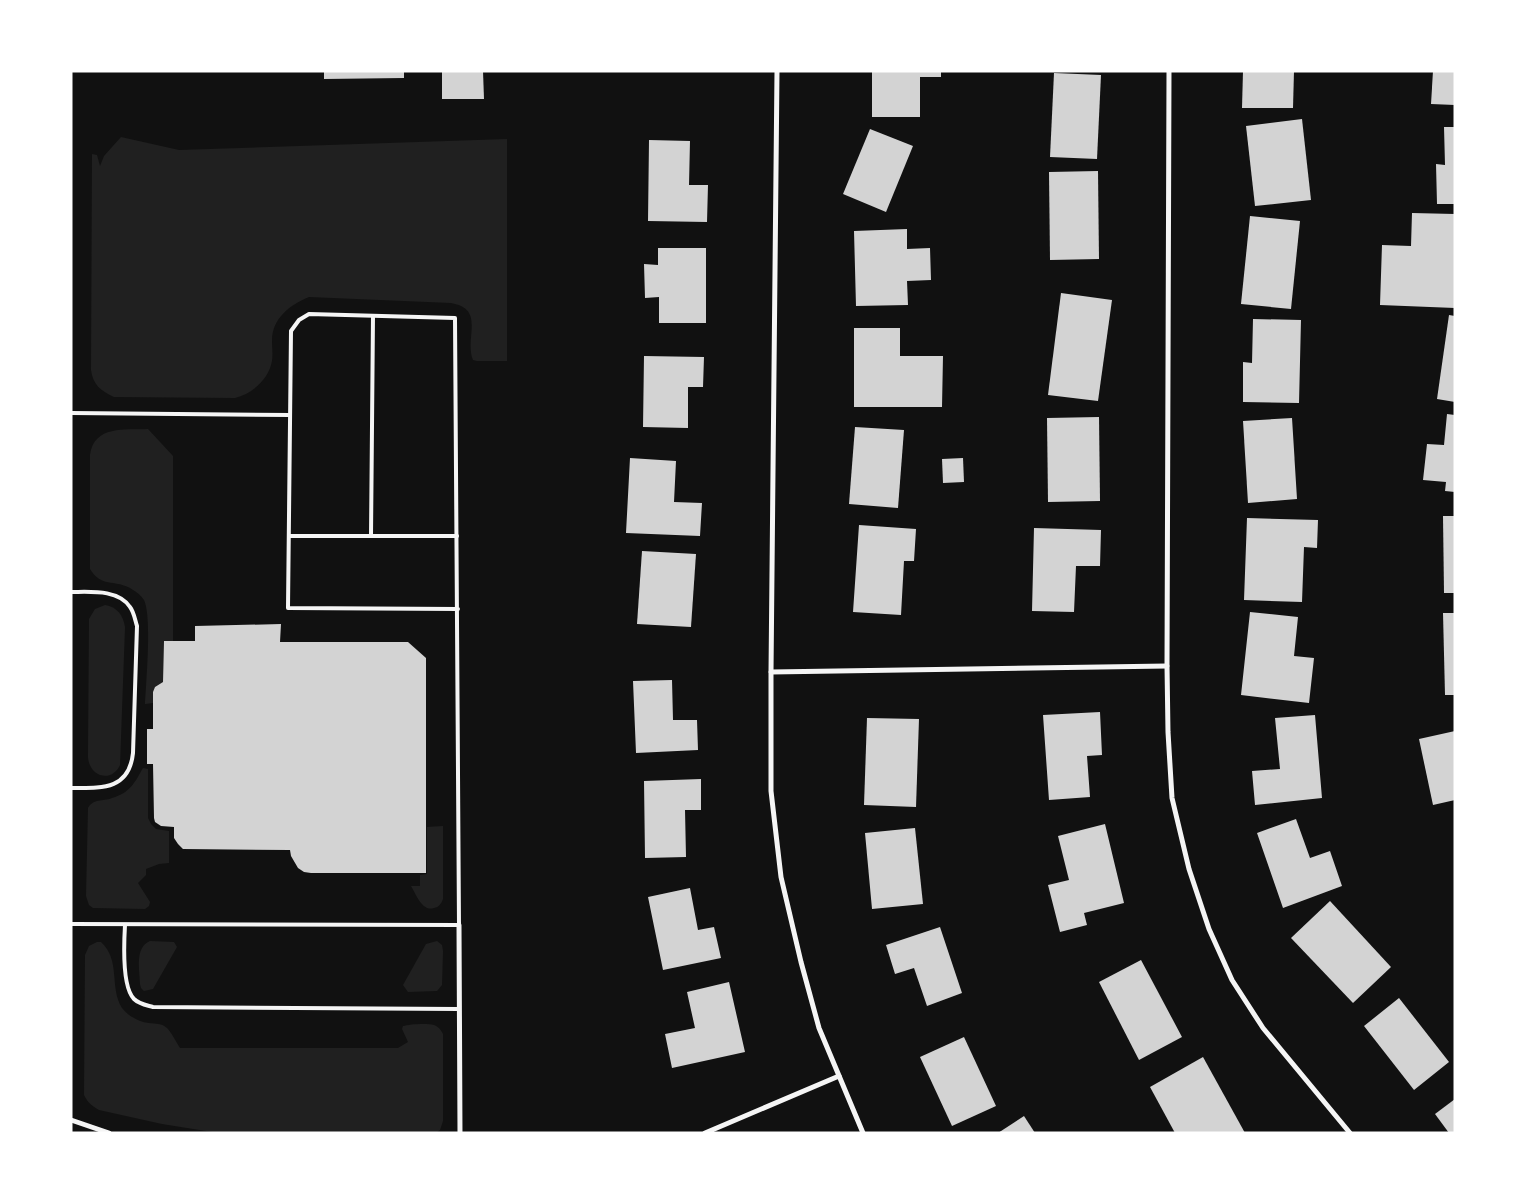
<svg xmlns="http://www.w3.org/2000/svg" width="1526" height="1204" viewBox="0 0 1526 1204" font-family="'Fira Sans',sans-serif">
<style>
.green{fill:#202020}
.building{fill:#d3d3d3}
.lines{fill:none;stroke-linecap:round;stroke-linejoin:round}
.service{stroke:#f5f5f5;stroke-width:4}
.minor{stroke:#f5f5f5;stroke-width:5}
</style>
<rect width="100%" height="100%" fill="#111"/>
<g class="green">
<path d="M121,137l58,13 328,-11v222h-30l-4,-1c-9,-22 13,-51 -22,-57l-142,-6c-19,8 -37,21 -37,44 0,7 1,13 0,20 -3,18 -20,33 -37,37l-121,-1c-13,-6 -21,-12 -23,-27l1,-216 5,1 3,11 4,-10z"/>
<path d="M148,429l25,27v185h-9l-1,41 -8,5 -2,16 -8,1c1,-21 7,-88 -1,-104 -3,-5 -9,-9 -14,-12 -17,-9 -28,0 -40,-19v-114c4,-30 35,-25 58,-26z"/>
<path d="M105,605c12,2 18,10 20,22l-5,138c-9,19 -31,11 -32,-8l1,-138 6,-10z"/>
<path d="M143,768l5,1v49l3,6 5,5 13,2v32l-10,1 -13,5v6l-8,8 12,19 -1,4 -4,3 -52,-1 -4,-3 -3,-9 2,-88c6,-10 14,-6 24,-10 18,-5 23,-16 31,-30z"/>
<path d="M443,826v73c-2,5 -4,8 -9,9 -12,4 -18,-14 -23,-22h9v-11l7,-1v-47z"/>
<path d="M150,941l24,1 3,5 -24,42 -9,2 -3,-3 -1,-4c0,-14 -6,-36 10,-43z"/>
<path d="M437,941l5,4 1,6 -1,34 -5,6 -29,1 -5,-7 23,-41z"/>
<path d="M97,942h4c20,18 8,45 21,66 6,8 17,14 27,15 6,1 13,0 18,5 5,5 9,14 13,20h218l10,-6 -6,-13 1,-3c6,-2 25,-3 31,-1 5,2 7,5 9,9v87l-3,9 -4,3 -224,-1 -50,-8 -63,-14c-7,-4 -11,-7 -15,-15l1,-140 4,-9z"/>
</g>
<g class="building">
<path d="M324,71h80v7l-80,1z"/>
<path d="M442,71h41l1,28h-42z"/>
<path d="M872,71h69v6h-21v40h-48z"/>
<path d="M1243,71h51l-1,37h-51z"/>
<path d="M1433,71h22v34l-24,-1z"/>
<path d="M1054,73l47,2 -4,84 -47,-2z"/>
<path d="M1302,119l9,81 -56,6 -9,-80z"/>
<path d="M1444,127h11v77h-18l-1,-40 9,1z"/>
<path d="M870,129l43,17 -27,66 -43,-18z"/>
<path d="M649,140l41,1 -1,44h19l-1,37 -59,-1z"/>
<path d="M1098,171l1,88 -49,1 -1,-88z"/>
<path d="M1412,213l43,1v94l-75,-3 2,-60 29,1z"/>
<path d="M1250,216l50,5 -9,88 -50,-5z"/>
<path d="M907,229v20l23,-1 1,32 -24,1 1,24 -52,1 -2,-75z"/>
<path d="M658,248h48v75h-47v-26l-14,1 -1,-34 14,1z"/>
<path d="M1061,293l51,7 -14,101 -50,-6z"/>
<path d="M1449,315l6,1v86l-18,-3z"/>
<path d="M1253,319l48,1 -2,83 -56,-1v-40l9,1z"/>
<path d="M854,328h46v28h43l-1,51h-88z"/>
<path d="M644,356l60,1 -1,30h-15v41l-45,-1z"/>
<path d="M1447,414l8,1v77l-10,-1 1,-9 -23,-2 4,-36 17,1z"/>
<path d="M1099,417l1,84 -52,1 -1,-84z"/>
<path d="M1292,418l5,81 -49,4 -5,-82z"/>
<path d="M855,427l49,3 -6,78 -49,-4z"/>
<path d="M630,458l46,3 -2,41 28,1 -2,33 -74,-3z"/>
<path d="M963,458l1,24 -21,1 -1,-24z"/>
<path d="M1443,516h12v77h-11z"/>
<path d="M1247,518l71,2 -1,28 -13,-1 -2,55 -58,-2z"/>
<path d="M859,525l57,4 -2,32h-10l-3,54 -48,-3z"/>
<path d="M1034,528l67,2 -1,36h-24l-2,46 -42,-1z"/>
<path d="M642,551l54,3 -5,73 -54,-3z"/>
<path d="M1250,612l48,5 -4,39 20,2 -5,45 -68,-8z"/>
<path d="M1443,613h12v82h-10z"/>
<path d="M281,624l-1,18h128l18,16v215h-115l-7,-1 -6,-4 -7,-12 -1,-6 -107,-1 -5,-5 -4,-6v-11l-13,-1 -6,-4 -1,-4 -1,-54h-6v-35h6v-37l2,-5 8,-5 1,-41h31v-15z"/>
<path d="M672,680l1,40h24l1,30 -62,3 -3,-72z"/>
<path d="M1100,712l2,43 -15,1 3,41 -41,3 -6,-85z"/>
<path d="M1315,715l7,83 -67,7 -3,-34 28,-2 -5,-51z"/>
<path d="M867,718l52,1 -3,88 -52,-2z"/>
<path d="M1455,731v69l-22,5 -14,-66z"/>
<path d="M701,779v31h-16l1,47 -41,1 -1,-77z"/>
<path d="M1296,819l14,39 20,-7 12,35 -59,22 -26,-75z"/>
<path d="M1105,824l19,79 -40,10 3,12 -27,7 -12,-47 21,-5 -11,-44z"/>
<path d="M915,828l8,76 -51,5 -7,-76z"/>
<path d="M690,888l8,42 16,-3 7,31 -58,12 -15,-73z"/>
<path d="M1330,901l61,66 -38,36 -62,-65z"/>
<path d="M940,927l22,66 -35,13 -13,-38 -19,6 -9,-29z"/>
<path d="M1141,960l41,77 -43,23 -40,-78z"/>
<path d="M729,982l16,70 -73,16 -7,-34 30,-6 -8,-36z"/>
<path d="M1399,998l50,64 -35,28 -50,-64z"/>
<path d="M964,1037l32,69 -44,20 -32,-69z"/>
<path d="M1203,1057l42,76h-70l-25,-46z"/>
<path d="M1455,1099v34h-6l-14,-19z"/>
<path d="M1024,1116l11,17h-37z"/>
</g>
<g class="lines">
<g class="service">
<path d="M71,413l219,2"/>
<path d="M289,536h168"/>
<path d="M371,536l2,-220"/>
<path d="M71,592c19,0 47,-3 59,15 4,5 5,13 7,19l-4,127c-4,38 -33,35 -62,35"/>
<path d="M71,924l388,1 -4,-607 -146,-4 -10,6 -8,11 -3,277 170,1"/>
<path d="M125,925c-1,17 -3,62 9,74 5,5 12,6 19,8l306,2"/>
</g>
<g class="minor">
<path d="M777,71l-6,601v119l10,86 20,85 18,66 44,105"/>
<path d="M1169,71l-2,595 1,66 4,66 17,71 20,60 23,51 31,48 87,105"/>
<path d="M771,672l396,-6"/>
<path d="M459,925l1,208"/>
<path d="M71,1120l38,13"/>
<path d="M705,1133l134,-57"/>
</g>
</g>
<rect width="1526" height="1204" fill="none" stroke="#ffffff" stroke-width="145"/>
</svg>
